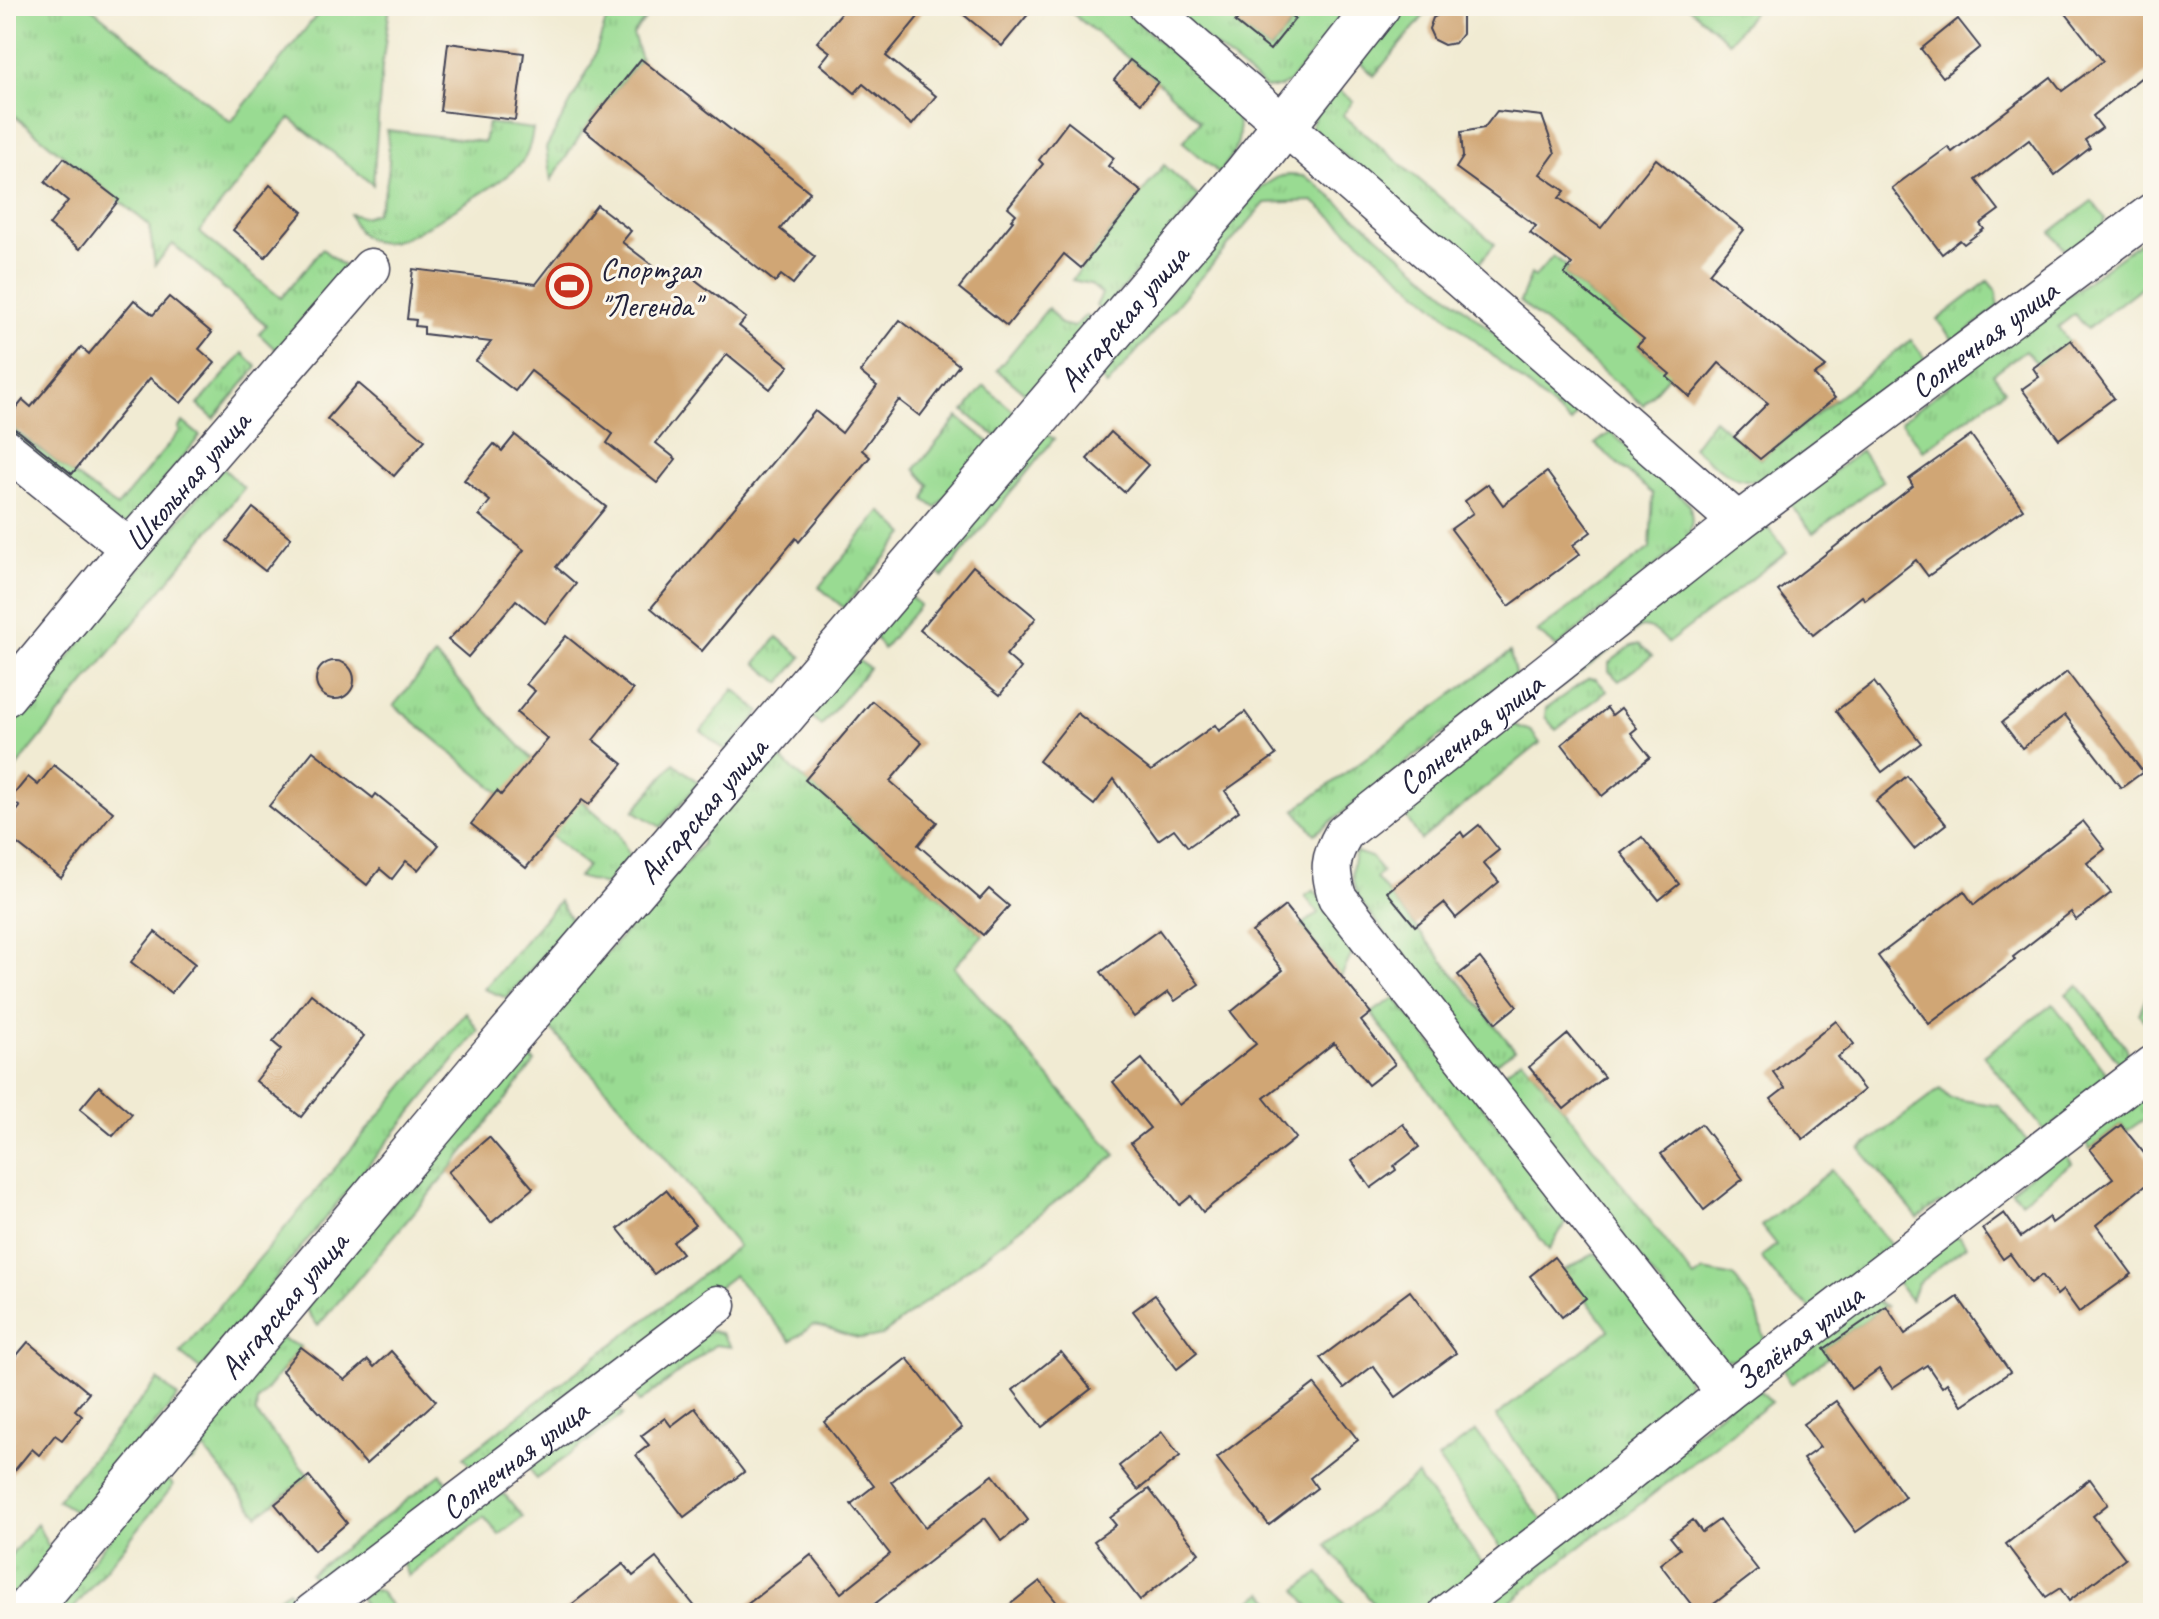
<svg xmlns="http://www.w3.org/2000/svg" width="2159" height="1619" viewBox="0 0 2159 1619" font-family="Caveat,sans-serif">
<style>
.grass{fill:url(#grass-tufts);stroke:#5e7e66;stroke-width:2}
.building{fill:#d0a674}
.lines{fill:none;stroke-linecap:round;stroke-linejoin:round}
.street-casing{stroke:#414052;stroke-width:41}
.secondary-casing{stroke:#414052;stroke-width:47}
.street{stroke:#fff;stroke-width:38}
.secondary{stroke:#fff;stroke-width:44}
.labels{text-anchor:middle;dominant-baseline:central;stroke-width:6;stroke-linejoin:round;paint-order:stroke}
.poi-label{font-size:32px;fill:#22223b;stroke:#fbf7ec;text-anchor:start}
.street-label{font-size:32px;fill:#22223b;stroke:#fbf7ec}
</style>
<defs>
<pattern id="grass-tufts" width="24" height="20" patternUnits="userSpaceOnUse" patternTransform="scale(2)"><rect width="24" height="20" fill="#99db92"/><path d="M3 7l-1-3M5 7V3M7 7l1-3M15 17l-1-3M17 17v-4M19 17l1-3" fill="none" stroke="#84bc7f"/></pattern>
</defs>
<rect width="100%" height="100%" fill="#fbf7ec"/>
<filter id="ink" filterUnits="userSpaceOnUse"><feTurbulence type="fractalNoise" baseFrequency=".0125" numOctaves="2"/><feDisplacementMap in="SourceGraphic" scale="16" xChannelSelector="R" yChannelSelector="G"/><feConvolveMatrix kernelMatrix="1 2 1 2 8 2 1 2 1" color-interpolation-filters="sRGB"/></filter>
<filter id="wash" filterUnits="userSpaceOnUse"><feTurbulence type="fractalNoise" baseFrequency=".006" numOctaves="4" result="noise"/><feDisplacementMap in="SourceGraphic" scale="32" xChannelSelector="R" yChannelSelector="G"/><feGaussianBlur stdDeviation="1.8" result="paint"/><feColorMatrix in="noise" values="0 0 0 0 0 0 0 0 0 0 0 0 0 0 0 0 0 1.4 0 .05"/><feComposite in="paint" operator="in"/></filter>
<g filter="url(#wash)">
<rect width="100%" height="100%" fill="#f1ebd3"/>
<g class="grass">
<path d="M6,6h83l142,116 93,-116h66l-8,60 -9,119 -83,-67 -91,114 82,66 41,-49 23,18 -69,83 -17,-16 7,-9 -93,-81 -18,21 -6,-40 -143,-116z"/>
<path d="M611,6h45l-23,28 8,25 -57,71 -33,50 -5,-32 46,-85z"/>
<path d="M1063,6h56l107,94c21,27 15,48 -7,73l-36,-31 17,-21 -42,-39z"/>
<path d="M1166,6h50l54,44 36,-44h45l-62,77 -11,5h-12z"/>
<path d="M1395,6h37l-58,70 -20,-20z"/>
<path d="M1687,6h71l-29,36z"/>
<path d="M1329,82l24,19 -10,14 152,129 -19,23 -165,-140z"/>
<path d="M488,123l45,6c-2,12 -4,25 -12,34 -16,17 -46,34 -66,46 -31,19 -87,62 -105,5l14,3 12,-4c14,-27 15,-54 11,-83l97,12z"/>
<path d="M1164,165l35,32 -96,115 -7,-6 6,-12 -12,-10 -18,-4z"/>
<path d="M1289,175l14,1 11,6 267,224 -10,17 -258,-222 -48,2 -158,183 -9,-12 165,-188 15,-9z"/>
<path d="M2092,201l13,17 -2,9 -35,27 -17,-22z"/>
<path d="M2153,232v46l-66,51 -12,-15 -17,13 11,15 -31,23 -13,-15 -32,24 12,16 -82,61 -22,-30z"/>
<path d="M1553,256l16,12 -5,6 56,46 29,13 -11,14 23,19 20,-4 -38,43 -123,-103 11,-28 4,3z"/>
<path d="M1988,281l9,11 1,14 -43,36 -18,-22z"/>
<path d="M1048,308l13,16 13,3 12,-12 8,7 -64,75 -33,-27z"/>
<path d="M1911,340l17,22 -157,117c-37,8 -52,-10 -78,-32l21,-28 46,40z"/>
<path d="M243,353l14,14 -43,52 -16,-14z"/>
<path d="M984,386l33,28 -20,23 -33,-26z"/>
<path d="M958,417l33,27 -55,64 -11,-8 4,-15 -14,-16z"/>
<path d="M183,422l17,14 -70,87 -10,2 -114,-85v-16l111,83 63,-76 -2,-3z"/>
<path d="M1041,431l13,8 -111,138 -14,-13z"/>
<path d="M1611,432l79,73 2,16 -4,18 -131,108 -20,-15 113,-84 3,-54 -58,-50z"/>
<path d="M1861,451l22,30 -70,52 -23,-29z"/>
<path d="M222,467l22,21 -238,292v-45z"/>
<path d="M881,511l24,23 -61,74 -25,-21z"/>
<path d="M1766,524l21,28 -119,91c-8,-9 -14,-15 -27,-16l-100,75 -5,-5z"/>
<path d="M904,592l16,13 -37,44 -11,-17z"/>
<path d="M777,637l25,20 -22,26 -24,-20z"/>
<path d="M1639,644l13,12 -33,25 -10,-10v-8l22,-17z"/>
<path d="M1510,652l6,25 -201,157 -20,-24z"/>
<path d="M435,656l97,103 85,72 13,25 -25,29 -27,-8 9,-11 -193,-161z"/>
<path d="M852,656l17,12 -48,58 -15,-14z"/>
<path d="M1589,678l7,1 11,12 -51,39 -11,-13 1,-9z"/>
<path d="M734,689l26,23 -33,40 -26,-21z"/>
<path d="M1510,719l4,6 17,6 9,12 -119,97 -21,-33z"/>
<path d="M773,752l210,183 -29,32 162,188 -235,181c-31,8 -40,-8 -68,-11l-22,16 -57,-66 -258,197 -12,-15 182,-138 92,-73 -108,-131 -85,-92 157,-179v-11z"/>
<path d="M674,763l25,20 -38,44 -27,-16z"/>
<path d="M1356,852l15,5 11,15 -6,6 139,172 -25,17 -132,-169c-6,-17 -8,-29 -2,-46z"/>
<path d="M1314,890l41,57 -14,30 -40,-51 17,-13 -13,-17z"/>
<path d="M559,901l13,20 -65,77 -23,-9z"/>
<path d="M2153,982v49l-14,-17z"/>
<path d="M2078,985l49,64 3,16 -6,4 -58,-75z"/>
<path d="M1395,998l175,217 -21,35 -178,-237z"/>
<path d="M2053,1004l58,75 -66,52 -61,-75z"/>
<path d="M466,1012l12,19 -277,339 -21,-17z"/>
<path d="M521,1050l14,12 -87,110 -130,154 -13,-18z"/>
<path d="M1522,1059l42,50 130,169 10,-7 30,6 22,31 10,36c-18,12 -25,17 -47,15l-222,-281z"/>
<path d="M2153,1081v32l-26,18 -6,-6 -31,24 -9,-13z"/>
<path d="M1940,1089l9,9 50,8 30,37 -77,63 -13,-3 -21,15 -58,-69z"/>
<path d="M2062,1150l10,13 -51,38 -10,-11z"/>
<path d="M1832,1170l61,78 -80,62 -28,-22 -24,-31 15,-12 -15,-19z"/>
<path d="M1950,1236l10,1 6,9 -49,38 -6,16 -17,-22z"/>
<path d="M1596,1253l89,116c6,15 3,27 0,42l-120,97 -69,-92 113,-86 -45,-60z"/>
<path d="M1868,1297l18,9 -62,43 5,8 -38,27 -10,-18z"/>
<path d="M711,1331l10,2 10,14 -16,-2 -76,58 -8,-17z"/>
<path d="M280,1338l21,9 -44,54 -1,13 53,62 -51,39 -54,-66 -13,14 -8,-11z"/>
<path d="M158,1380l20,17 -98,117 -23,-14z"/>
<path d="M1755,1384l16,18 -145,113 -32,21 -98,77h-4l-7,-11z"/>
<path d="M610,1404l13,11 -87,64 -8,-14z"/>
<path d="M1476,1431l69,93 -40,29 -67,-94z"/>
<path d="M165,1473l8,13 -103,127h-22z"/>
<path d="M441,1474l11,17 -128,99 -14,-16z"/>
<path d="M1417,1476l70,93 -59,44h-47l-55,-68z"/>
<path d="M495,1493l10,2 18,22 -24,18 -15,-18 -76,59 -6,-14z"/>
<path d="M37,1524l14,27 -45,54v-44z"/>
<path d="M1319,1573l32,40h-37l-17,-23z"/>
<path d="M371,1589l8,2 18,22h-27l-7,-9 -2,-6z"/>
<path d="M288,1590l13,18 -6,5h-36z"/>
<path d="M1264,1592l17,21h-33l-4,-7z"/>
</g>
<g id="blocks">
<g class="building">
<path d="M847,6h80l-41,50 50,40 -24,29 -49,-41 -8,9 -35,-29 10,-12 -13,-10z"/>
<path d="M953,6h82l-33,40z"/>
<path d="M1248,6h31l16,13 -25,31 -35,-28z"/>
<path d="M2060,6h93v62l-60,48 9,12 -17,12 5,8 -35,27 -26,-35 -53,40 23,30 -19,14 4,5 -20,15 -4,-4 -18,14 -50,-66 56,-41 4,5 99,-75 11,14 41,-30z"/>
<path d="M1443,12l19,2v20l-7,9 -11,2 -10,-5 -5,-11 4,-11z"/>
<path d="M1958,19l22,28 -37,30 -22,-28z"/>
<path d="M448,43l76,10 -9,67 -75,-9z"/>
<path d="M641,59l169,133 -30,37 35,28 -22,27 -12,-9 -6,7 -191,-152z"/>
<path d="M1130,60l28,22 -17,21 -27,-23z"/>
<path d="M1497,111l45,5 13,37 -15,21 25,17 -6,7 42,30 55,-69 88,71 -35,43 117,94 -12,8 21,23 -75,61 -26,-22 34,-34 -49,-40 -29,34 -23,-20 3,-3 -33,-28 7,-7 -80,-65 8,-10 -42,-31 6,-7 -80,-58 7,-11 -2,-25 23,-4z"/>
<path d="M1068,122l46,36 -6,8 34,26 -61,76 -17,-14 -57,72 -48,-38 54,-67 -2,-1 5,-6 -8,-7 35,-43 -4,-4z"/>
<path d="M64,158l55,42 -39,49 -31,-24 19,-24 -23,-19z"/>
<path d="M270,185l33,27 -38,45 -32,-27z"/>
<path d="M597,205l34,26 -9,11 51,39 9,-11 64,48 -7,8 50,40 -19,23 -43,-35 -71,89 20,16 -19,24 -50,-40 6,-9 -82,-63 -16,20 -39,-30 15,-19 -67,-8v-7l-9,-1 1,-6 -9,-1 6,-50 123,15z"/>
<path d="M169,297l43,36 -13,16 16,14 -34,40 -31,-25 -78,96 -52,-42 -14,-8v-3l17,-21 8,7 50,-60 8,7 45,-54 19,15z"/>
<path d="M900,320l59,45 -39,51 -21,-16 -37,50 8,7 -71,85 -3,-4 -94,113 -51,-43 164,-197 27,22 35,-47 -17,-14z"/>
<path d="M2071,340l43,58 -55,41 -37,-50 17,-12 -6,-9z"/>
<path d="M358,383l67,57 -31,36 -67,-57z"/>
<path d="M1111,432l37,33 -24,27 -37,-33z"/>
<path d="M515,435l91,72 -50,60 20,17 -31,39 -29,-23 -48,57 -20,-17 19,-19 57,-71 -45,-35 11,-14 -26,-21 30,-36 8,7z"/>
<path d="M1971,435l52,74 -95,67 -12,-16 -51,40 -3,-4 -49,39 -35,-44 135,-105 -4,-7z"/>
<path d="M1547,472l44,60 -18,13 7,9 -71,52 -58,-77 22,-16 -8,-12 23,-17 15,21z"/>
<path d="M253,508l38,30 -26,33 -38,-30z"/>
<path d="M973,566l63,52 -30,37 15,13 -21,27 -80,-65z"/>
<path d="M566,636l67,54 -40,50 30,24 -34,41 -7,-5 -56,68 -55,-44 26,-33 4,4 47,-56 -31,-26 18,-22 -9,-7z"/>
<circle cx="335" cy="680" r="19"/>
<path d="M2067,672l76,100 -22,16 -56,-73 -43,33 -20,-26z"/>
<path d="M1874,682l47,61 -39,29 -46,-61z"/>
<path d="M872,701l50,42 -32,38 47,41 -19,23 62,54 9,-10 20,17 -26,29 -178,-155z"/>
<path d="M1607,708l5,7 9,-7 16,20 -6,5 19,24 -48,39 -40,-52z"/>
<path d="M1245,712l31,43 -51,36 14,20 -51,36 -14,-18 -16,11 -44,-61 -20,26 -55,-44 38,-48 74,58 64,-46 4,6z"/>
<path d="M313,751l60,47 3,-4 63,51 -21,25 -12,-9 -14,18 -12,-10 -13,16 -98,-79z"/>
<path d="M54,765l59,47 -52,66 -55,-43v-10l14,-18 -10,-8 18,-22 10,8z"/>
<path d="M1907,776l39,48 -32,25 -38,-48z"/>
<path d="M2083,821l22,28 -18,14 24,30 -35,27 -5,-8 -58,45 2,3 -86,64 -51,-68 86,-65 10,14z"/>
<path d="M1479,825l20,25 -16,13 16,19 -43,36 -12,-15 -29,23 -28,-34 74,-60 3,5z"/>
<path d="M1642,837l37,47 -20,16 -38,-47z"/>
<path d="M1285,906l86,107 -10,8 34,43 -27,21 -34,-42 -70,55 32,40 -93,74 -12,-16 -11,9 -49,-62 19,-15 -37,-46 29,-23 37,46 77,-61 -25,-32 52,-42 -31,-38z"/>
<path d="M1159,930l40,54 -24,17 -7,-9 -34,25 -33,-45z"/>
<path d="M155,932l40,32 -24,29 -40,-31z"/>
<path d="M1480,958l37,48 -21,17 -38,-48z"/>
<path d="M311,994l53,42 -63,81 -45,-36 25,-32 -8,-7z"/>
<path d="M1836,1021l18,23 -16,13 26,33 -61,49 -32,-40 14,-11 -12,-16z"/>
<path d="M1568,1034l36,43 -40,32 -35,-42z"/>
<path d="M99,1086l33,28 -19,22 -33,-27z"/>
<path d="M1403,1124l16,23 -25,19 2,4 -25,18 -19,-27z"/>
<path d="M1701,1124l42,55 -39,31 -43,-56z"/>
<path d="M2121,1125l32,39v15l-57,46 36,49 -53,38 -16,-22 -6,5 -15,-20 -11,8 -21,-29 -7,5 -21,-30 22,-16 17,24 28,-20 3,6 61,-45 -23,-29z"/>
<path d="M489,1137l44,51 -42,35 -43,-51z"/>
<path d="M666,1190l29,35 -22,17 9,11 -28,21 -36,-45z"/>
<path d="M1554,1257l32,41 -24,19 -32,-41z"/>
<path d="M1410,1291l46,62 -60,44 -23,-31 -29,22 -24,-30z"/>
<path d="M1155,1295l42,58 -20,16 -44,-58z"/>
<path d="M1958,1297l52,75 -48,33 -15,-22 -5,4 -15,-22 -35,23 -13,-19 -28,20 -27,-40 62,-43 19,28z"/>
<path d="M28,1342l61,51 -14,17 7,6 -20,24 -7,-5 -16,20 -7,-6 -26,32v-113z"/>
<path d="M301,1347l44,33 23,-20 6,7 17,-16 45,50 -70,63 -84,-93z"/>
<path d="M1061,1352l30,37 -49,38 -29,-37z"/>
<path d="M907,1358l55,70 -71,54 34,45 68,-52 35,45 -26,21 -17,-23 -122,95h-127l75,-58 30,38 49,-39 -39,-50 23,-18 -50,-64z"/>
<path d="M1314,1384l44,56 -48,38 7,10 -48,37 -52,-67z"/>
<path d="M1836,1401l69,96 -49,35 -53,-73 17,-12 -17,-23z"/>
<path d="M695,1408l49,64 -60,45 -48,-62 13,-10 -8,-9 24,-18 6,8z"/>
<path d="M1162,1432l18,24 -42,34 -19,-24z"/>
<path d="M309,1476l38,47 -33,28 -39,-47z"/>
<path d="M2090,1479l18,25 -15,12 32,42 -56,43 -9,-13 -14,9 -40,-53z"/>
<path d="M1149,1489l50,64 -59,47 -46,-59 22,-16 -6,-7z"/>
<path d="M1693,1520l9,12 17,-12 39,50 -56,43h-4l-38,-49 20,-15 -10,-12z"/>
<path d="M656,1558l44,55h-139l62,-49 10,12z"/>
<path d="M1040,1581l25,32h-66z"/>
</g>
</g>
</g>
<g filter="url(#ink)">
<use href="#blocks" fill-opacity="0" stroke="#414052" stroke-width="2"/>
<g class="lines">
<g class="street-casing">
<g id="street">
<path d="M1148,6l590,516"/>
<path d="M6,449l123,99"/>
<path id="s1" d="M6,697l123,-149 242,-280"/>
<path id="s2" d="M1726,1393l-389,-496c-8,-28 -8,-38 7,-64l394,-311 415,-310"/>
<path id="s3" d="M312,1613l405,-308"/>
<path id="s4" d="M1448,1613l131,-101 147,-119 427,-328"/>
</g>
</g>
<g class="secondary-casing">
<g id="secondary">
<path id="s5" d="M25,1613l461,-550 759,-888 133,-169"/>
</g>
</g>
<use href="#street" class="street"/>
<use href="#secondary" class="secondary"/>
</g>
</g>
<defs>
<g id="stadium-ring" transform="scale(2.3)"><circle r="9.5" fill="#fbf7ec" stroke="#c8321e" stroke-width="1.5"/><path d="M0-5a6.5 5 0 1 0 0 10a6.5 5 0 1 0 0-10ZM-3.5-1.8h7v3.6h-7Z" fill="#c8321e"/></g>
</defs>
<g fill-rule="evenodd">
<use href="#stadium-ring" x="569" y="286"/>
</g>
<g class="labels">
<g class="poi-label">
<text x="600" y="268">Спортзал<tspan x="600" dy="37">"Легенда"</tspan></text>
</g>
<g class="street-label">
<text stroke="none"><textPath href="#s5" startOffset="1698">Ангарская улица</textPath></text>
<text stroke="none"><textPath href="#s2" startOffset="1506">Солнечная улица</textPath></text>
<text stroke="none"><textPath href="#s1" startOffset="282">Школьная улица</textPath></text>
<text stroke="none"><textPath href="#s2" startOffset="858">Солнечная улица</textPath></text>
<text stroke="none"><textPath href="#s5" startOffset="1050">Ангарская улица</textPath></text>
<text stroke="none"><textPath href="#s5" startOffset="402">Ангарская улица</textPath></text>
<text stroke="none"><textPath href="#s4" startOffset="446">Зелёная улица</textPath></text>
<text stroke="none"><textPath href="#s3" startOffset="254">Солнечная улица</textPath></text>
</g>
</g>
<rect width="2159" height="1619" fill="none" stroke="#fbf7ec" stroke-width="32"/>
</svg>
